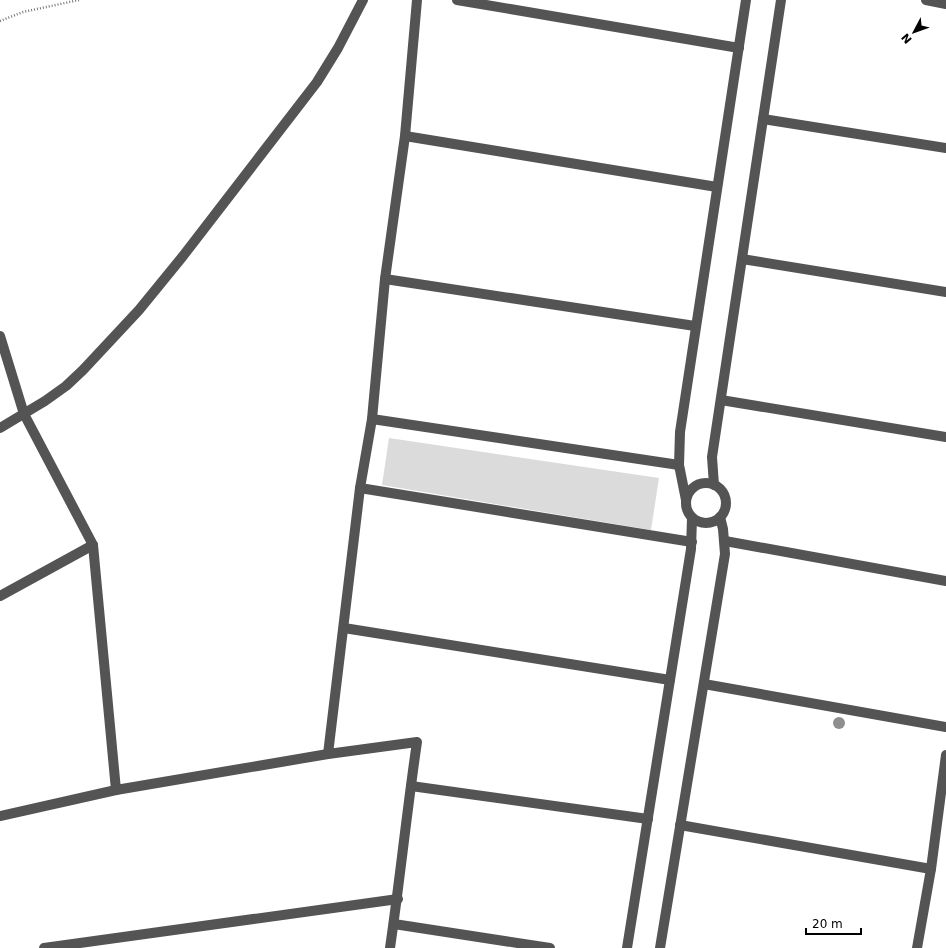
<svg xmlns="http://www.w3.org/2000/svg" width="946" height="948" viewBox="0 0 946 948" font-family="'DejaVu Sans',sans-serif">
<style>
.green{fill:#dbdbdb}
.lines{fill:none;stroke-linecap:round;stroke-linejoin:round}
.path{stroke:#767676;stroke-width:2.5;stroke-dasharray:1 2;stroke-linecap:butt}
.minor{stroke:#545454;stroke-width:10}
.tree{fill:#8e8e8e}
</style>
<rect width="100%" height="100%" fill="#fff"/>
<path class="green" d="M389,438l270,40 -8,52 -269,-45z"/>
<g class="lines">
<path class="path" d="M0,21l23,-9 56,-12"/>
<g class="minor">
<path d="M457,0l282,48"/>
<path d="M926,0l20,4"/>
<path d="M763,119l183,29"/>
<path d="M405,136l312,51"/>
<path d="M742,259l204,33"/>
<path d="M385,279l310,47"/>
<path d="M0,336l24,78 69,131 23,245"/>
<path d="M721,400l225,37"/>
<path d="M372,419l307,46"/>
<path d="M0,428l45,-27 21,-15 17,-16 56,-60 44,-54 134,-174 21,-34 25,-48"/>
<circle cx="706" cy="503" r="20"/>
<path d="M714,485l-2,-28 69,-457"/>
<path d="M360,488l332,54"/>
<path d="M686,500l-7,-35 1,-33 66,-432"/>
<path d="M725,541l221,40"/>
<path d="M0,596l93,-51"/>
<path d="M344,628l326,52"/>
<path d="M704,684l242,43"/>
<path d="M411,786l237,33"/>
<path d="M0,816l116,-26 212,-36"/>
<path d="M680,825l251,44"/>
<path d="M394,924l156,24"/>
<path d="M44,948l354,-49"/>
<path d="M390,948c10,-69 17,-138 27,-206l-89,12 32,-266 12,-69 13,-140 20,-143 12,-136"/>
<path d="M627,948l64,-399 1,-31"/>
<path d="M660,948l65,-394 -2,-25 -3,-12"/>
<path d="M917,948l14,-79 15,-114"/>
</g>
</g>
<circle class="tree" cx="839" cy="723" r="6"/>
<g transform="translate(914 32) rotate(229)" stroke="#ffffff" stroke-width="3" paint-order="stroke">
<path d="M0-3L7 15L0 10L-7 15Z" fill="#000000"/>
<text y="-6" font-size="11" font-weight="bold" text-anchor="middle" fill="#000000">N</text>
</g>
<path d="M806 928v6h55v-6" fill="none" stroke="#000000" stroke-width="2"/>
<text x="812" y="928" font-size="12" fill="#000000" stroke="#ffffff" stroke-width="3" paint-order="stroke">20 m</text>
</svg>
